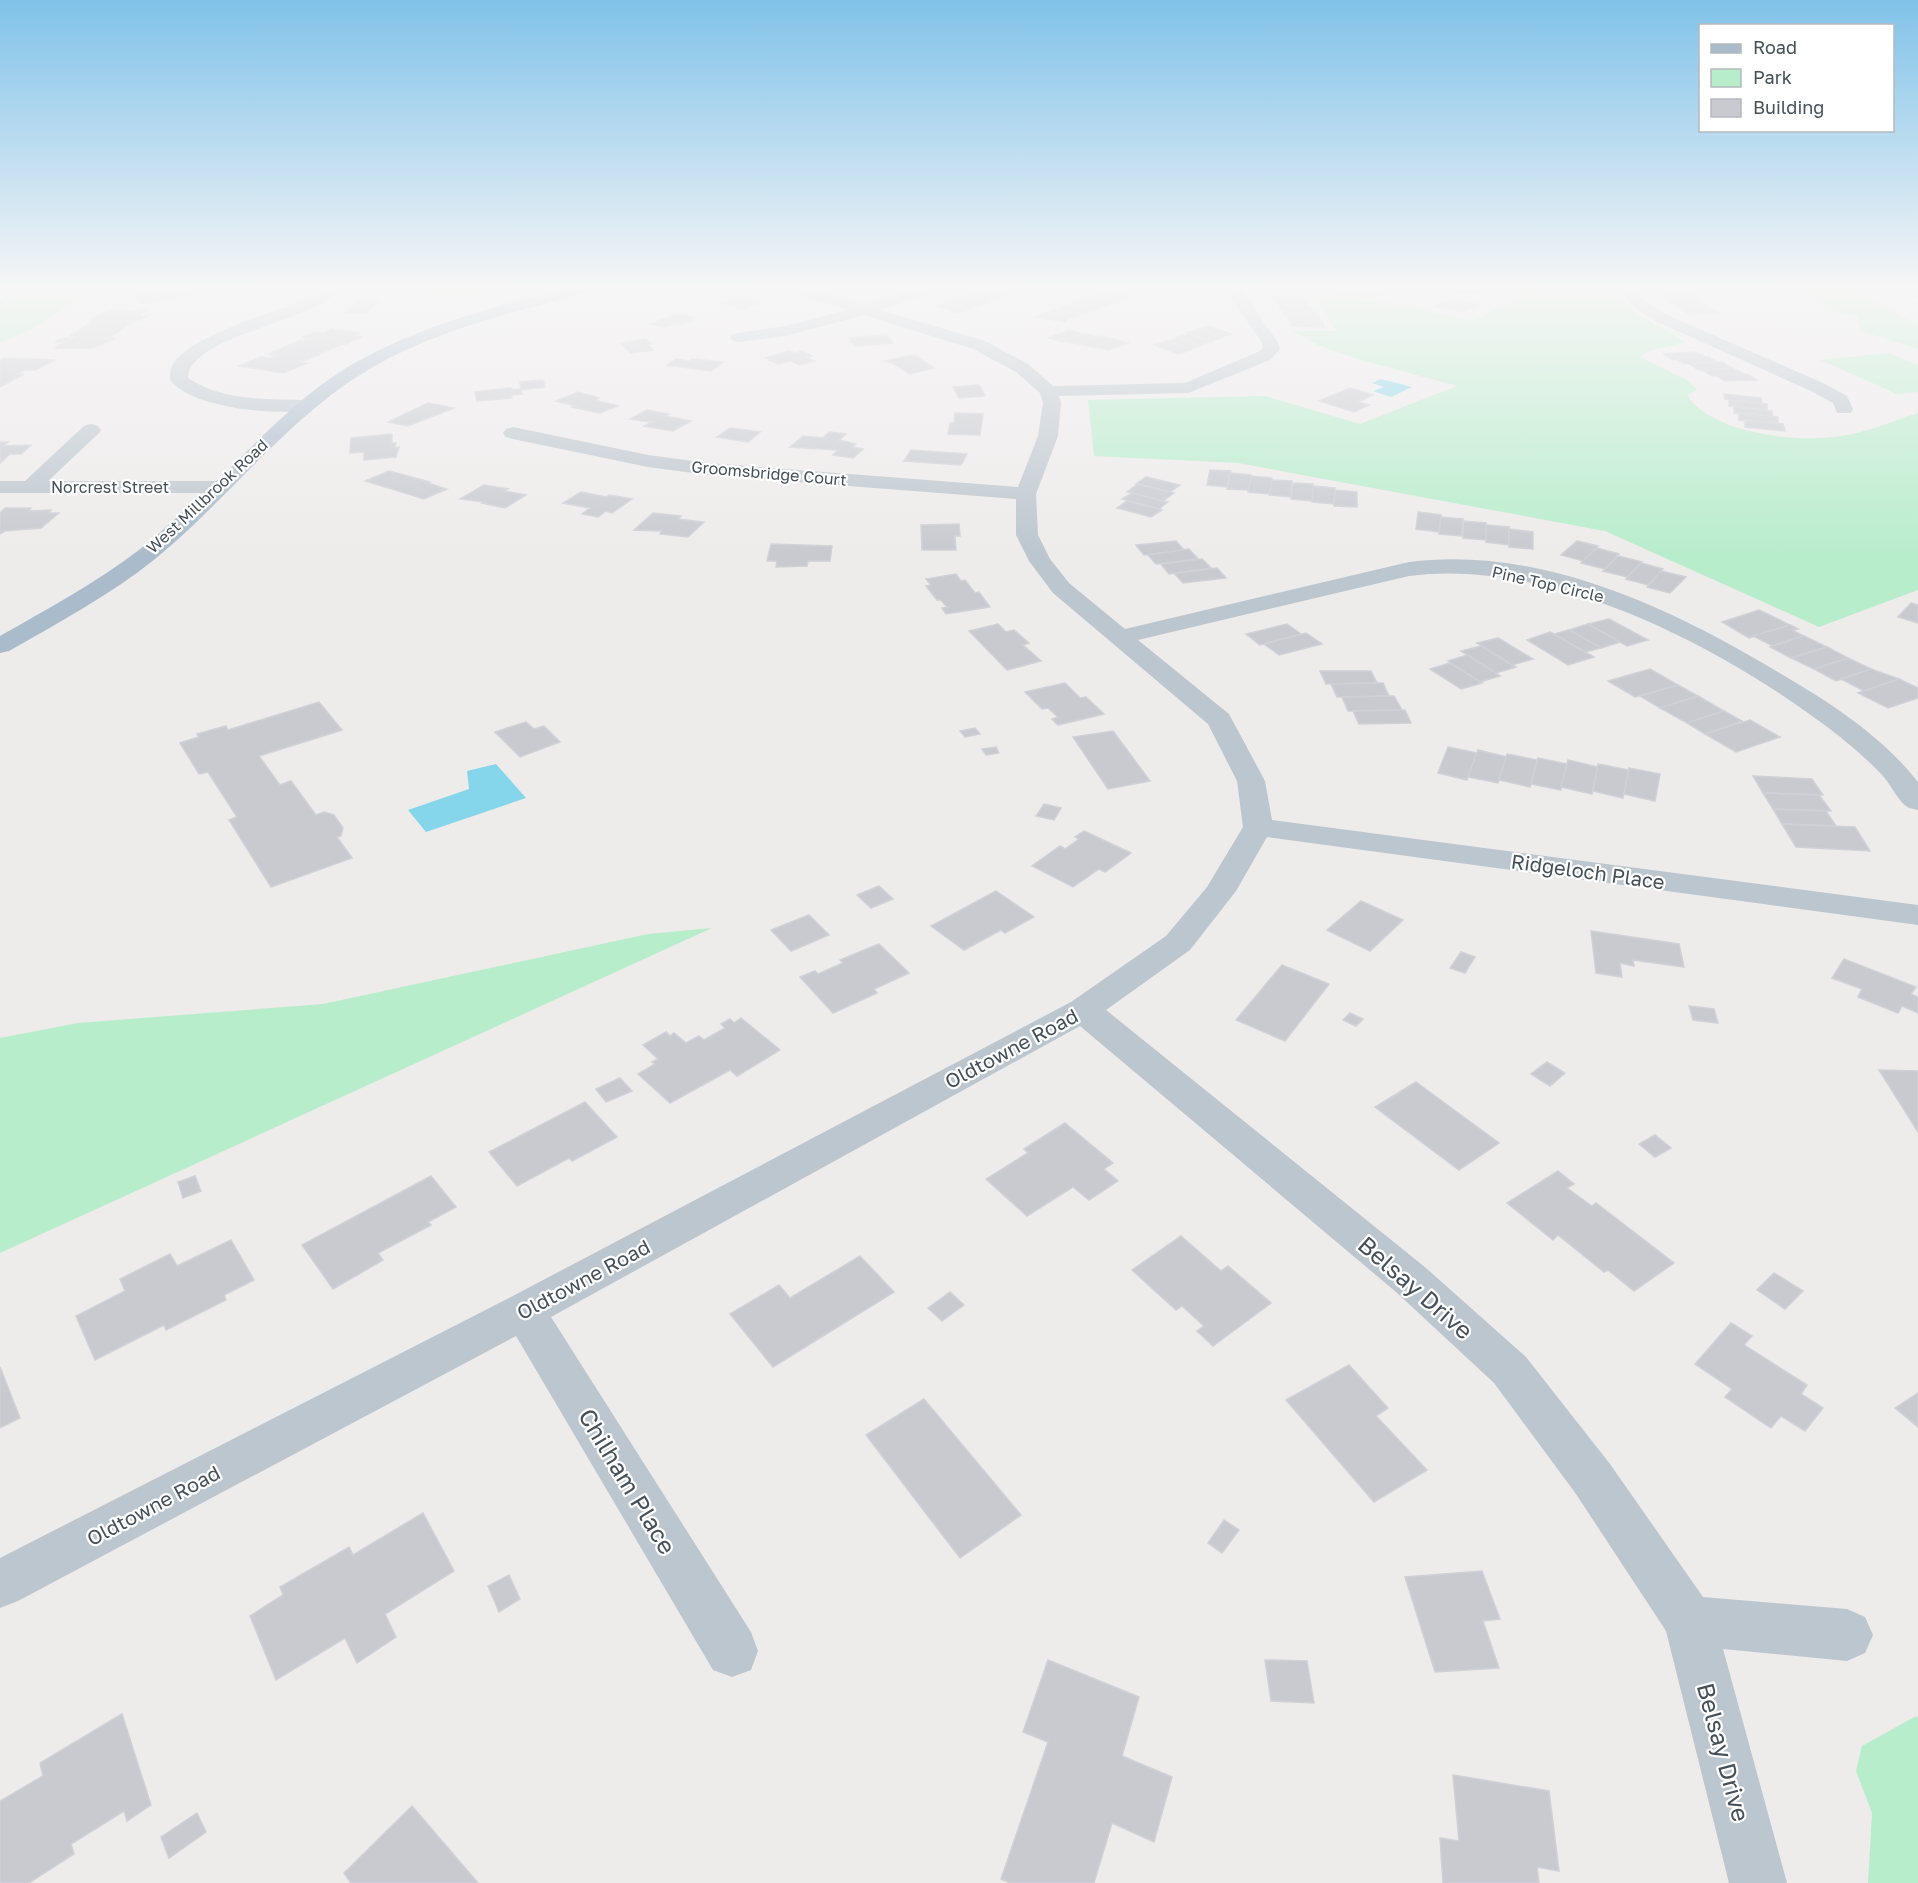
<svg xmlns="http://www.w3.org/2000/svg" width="1918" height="1883" viewBox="0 0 1918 1883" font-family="'Golos Text',sans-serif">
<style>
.green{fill:#b8edcc}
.water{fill:#85d6ea}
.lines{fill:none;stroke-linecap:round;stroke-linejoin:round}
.stream{fill:#85d6ea;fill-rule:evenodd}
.building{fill:#c8cad0;stroke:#cfd1d7;stroke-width:1.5}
.street{fill:#bcc6ce;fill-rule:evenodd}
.primary{fill:#aabbcb;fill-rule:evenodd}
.labels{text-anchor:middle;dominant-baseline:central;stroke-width:4.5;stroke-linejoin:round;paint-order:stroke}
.far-street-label{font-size:16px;fill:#444f58;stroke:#fff}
.street-label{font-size:20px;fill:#444f58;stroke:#fff}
.near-street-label{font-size:24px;fill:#444f58;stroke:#fff}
</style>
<rect width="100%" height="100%" fill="#eeebeb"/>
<g class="green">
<path d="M0,290h68l6,11 -45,30 -29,11z"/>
<path d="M427,290h62l5,1 -34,9z"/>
<path d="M1504,290h109l25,24 47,28c-16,6 -32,4 -45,15l49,24 8,9 -10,5c25,40 117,49 160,40 24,-4 48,-15 71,-22v177l-99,37 -214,-96 -367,-68 -144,-7 -6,-56 177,-4 95,28 97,-38 -96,-26 -43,-15 -26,-14h44l-23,-36 70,6 90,20 44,-22z"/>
<path d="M1803,290h48l67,35v24l-57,-18 -4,-15 -29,-6z"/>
<path d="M1889,353l29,12v27l-21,2 -77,-34z"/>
<path d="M712,928l-712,325v-215l78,-15 245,-19 325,-70z"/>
<path d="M1916,1716l2,1v166h-50l4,-70 -16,-42 6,-25z"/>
</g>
<g class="water">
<path d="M1381,379l31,8 -21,10 -18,-6 11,-4 -12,-4z"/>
<path d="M496,764l30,34 -100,34 -18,-22 61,-21 -2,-18z"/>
</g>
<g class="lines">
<g class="stream">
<path d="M5,290h4l2,6 -11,7v-3l6,-4z"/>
<path d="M1888,290h8l22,6v2z"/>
</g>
</g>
<g class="building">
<path d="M129,290h58l7,5 -52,9 -8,-7 12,-2 -3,-2 -8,2z"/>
<path d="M992,290l15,5 -11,3 -21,-7z"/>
<path d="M1450,290h30l2,4 -31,-1z"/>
<path d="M1105,291l27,4 -8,5 -27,-5z"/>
<path d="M977,292l19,6h1l-12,4 -20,-7z"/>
<path d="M1661,293l30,1 4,5 -31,-1z"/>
<path d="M1095,295h2l25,4 -8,4 -26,-5z"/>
<path d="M967,296l18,6 2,1 -11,2 -20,-7z"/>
<path d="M1272,296l31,1v5l-30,-1z"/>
<path d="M741,297l19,6 -18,6 -20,-6z"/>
<path d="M1085,298h3l24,5 -7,4 -26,-5z"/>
<path d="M1666,298l32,1 4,5 -32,-1z"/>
<path d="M958,299l18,6 2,1 -11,3 -20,-7z"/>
<path d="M1451,299l28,6 -6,3 -28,-5z"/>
<path d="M360,300h20l-15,13h-20z"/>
<path d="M1075,301l4,1 23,4 -7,5 -27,-5z"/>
<path d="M1276,301l31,1 1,5 -32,-2z"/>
<path d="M1441,302l4,1 25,5 -6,3 -29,-5z"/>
<path d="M949,303l18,6h3l-12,4 -20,-7z"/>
<path d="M1674,303l32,1 4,5 -32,-1z"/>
<path d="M1065,305l3,1 24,4 -7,4 -27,-5z"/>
<path d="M1279,305l32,2v5l-31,-2z"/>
<path d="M1682,308l33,1 4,5 -33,-1z"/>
<path d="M1055,309h3l24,5 -8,4 -27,-5z"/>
<path d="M110,310l36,1 -7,5h8l-6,4h-11l-3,2h6l-21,14 -9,2h13l-23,10h-37l8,-6h-9l8,-4h12l3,-2h-8l22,-14 9,-2h-12z"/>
<path d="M1284,310l31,2 1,5 -32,-2z"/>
<path d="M1045,313h2l24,4 -7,5 -27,-5z"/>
<path d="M677,314l19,4 -17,7 -6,-1 -9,3 -14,-3z"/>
<path d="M1287,315l32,2 1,5 -32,-2z"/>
<path d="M1292,320l31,2 1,5 -32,-1z"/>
<path d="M1209,326l22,8 -12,3 -22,-8z"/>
<path d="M332,329l28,4 -8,3 9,1 -15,7h-13l7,1 -33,15 -11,1 11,2 -23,10 -45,-7 21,-9 10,1 6,-2 -8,-2 33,-14 11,-1 -10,-2 13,-5 8,1z"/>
<path d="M1069,330l14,4 -21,8 -13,-4z"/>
<path d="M1199,330l20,7 3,1 -13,3 -22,-8z"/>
<path d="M1085,333l13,4 -20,7 -14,-3z"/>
<path d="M1189,334l20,7 3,1 -12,3 -23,-8z"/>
<path d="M887,335l6,8 -39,3 -5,-8z"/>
<path d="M1100,336l13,3 -20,8 -13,-3z"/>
<path d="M1178,338l22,7 1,1 -12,3 -23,-8z"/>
<path d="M646,339l6,5 -4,1 5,5 -22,3 -11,-10z"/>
<path d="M1114,339l14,4 -20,7 -14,-3z"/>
<path d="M1168,342l21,7 2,1 -13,4 -23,-9z"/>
<path d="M789,351l6,2 7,-2 10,5 -6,1 8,4 -15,4 -8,-4 -13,3 -13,-6z"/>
<path d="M1696,352l9,5 -32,3 -9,-6z"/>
<path d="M914,355l20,13 -24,6 -18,-11 -8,-2z"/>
<path d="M1709,357l9,6 -33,1 -9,-5z"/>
<path d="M4,358l51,2 -20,10h-11l-7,4h7l-24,13v-27z"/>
<path d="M676,359l13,2 4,-2 30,3 -12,9 -44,-6z"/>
<path d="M1722,362l10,6 -34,2 -8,-6z"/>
<path d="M1732,368l12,6 -32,2 -10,-6z"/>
<path d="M1747,374l10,6 -32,1 -9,-6z"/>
<path d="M543,380l2,7 -24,3 -1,-8z"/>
<path d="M979,385l6,11 -26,2 -6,-11z"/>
<path d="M511,388l1,2 8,-1 2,5 -11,1 1,3 -35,3 -2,-9z"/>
<path d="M1350,388l23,7 -15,7 11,3 -15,7 -35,-11z"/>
<path d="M578,392l21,6 -4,2 23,6 -18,7 -28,-6 3,-1 -19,-5z"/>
<path d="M1724,394l37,4 1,6 -37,-5z"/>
<path d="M1729,400l38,4v6l-38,-4z"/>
<path d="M428,403l26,5 -46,18 -20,-4z"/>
<path d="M1734,407l38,4 1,6 -39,-4z"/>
<path d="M647,410l22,4 -4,2 26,5 -18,10 -29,-5 7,-4 -21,-3z"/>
<path d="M955,413l28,1 -3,21 -32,-1 2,-11h4z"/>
<path d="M1739,413l39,4v7l-39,-4z"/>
<path d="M1745,420l38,4 2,7 -40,-4z"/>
<path d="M730,428l30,4 -12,10 -31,-5z"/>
<path d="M829,432l17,2 -7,6 17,4 -4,3 11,2 -10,9 -20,-3 5,-5 -48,-3 13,-11 20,2z"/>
<path d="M392,434v9h4l-1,5 4,-1 -3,10 -32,3v-8l-14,1 1,-15z"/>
<path d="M0,442h8l-5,4 28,-1 -10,9h-11l-10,9z"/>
<path d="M911,450l56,4 -6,11 -57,-4z"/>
<path d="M1210,470l21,1 -4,16 -20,-2z"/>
<path d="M389,471l41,11 -2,1 19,6 -23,10 -59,-18z"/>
<path d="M1230,473l21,2 -2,15 -22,-1z"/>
<path d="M1251,476l21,2 -2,16 -22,-2z"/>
<path d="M1146,477l34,8 -10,7 -34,-8z"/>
<path d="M1272,480l20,1 -1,16 -22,-2z"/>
<path d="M1293,483l20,1v17l-22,-2z"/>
<path d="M1138,484l36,9 -11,8 -36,-9z"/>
<path d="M484,485l24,4 -4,2 22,4 -21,13 -23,-5 3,-1 -25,-3z"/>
<path d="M1313,486l22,2 -1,16 -22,-2z"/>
<path d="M1335,490l22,2v15l-23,-1z"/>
<path d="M581,492l25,5 3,-2 23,4 -20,14 -6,-2 -8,6 -16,-3 8,-6 -27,-5z"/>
<path d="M1132,493l31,8 5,1 -9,7 -37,-10z"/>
<path d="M1127,501l32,8 3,1 -11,7 -34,-9z"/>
<path d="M5,508h26l-2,3 22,-1 -2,3h10l-18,15 -36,3 -5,3v-21z"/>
<path d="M1418,512l23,3 -2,17 -23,-3z"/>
<path d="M653,513l28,3 -3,3 26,3 -16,15 -28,-3 2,-3 -28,-1z"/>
<path d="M1441,517l22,2 -1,17 -23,-2z"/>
<path d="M1463,521l23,2v17l-23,-2z"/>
<path d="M959,524l1,12h-5l1,14h-34l-1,-25z"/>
<path d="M1486,525l23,2v18l-23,-3z"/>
<path d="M1509,529l24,3v17l-24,-2z"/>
<path d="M1176,541l8,9 -40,5 -8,-10z"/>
<path d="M1577,541l21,5 -15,15 -22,-6z"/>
<path d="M771,544l61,2 -2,15h-22l-1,5 -31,1 1,-6h-10z"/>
<path d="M1597,548l22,6 -14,15 -24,-6z"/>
<path d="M1189,549l9,10 -42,5 -8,-9z"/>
<path d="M1618,556l24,6 -15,15 -24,-6z"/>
<path d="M1202,559l9,9 -42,6 -8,-10z"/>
<path d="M1641,563l22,6 -15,16 -22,-6z"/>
<path d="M1217,568l9,10 -43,5 -9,-10z"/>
<path d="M1661,571l25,6 -16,16 -23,-6z"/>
<path d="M956,574l5,7 4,-1 10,13 4,-1 11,15 -44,7 -4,-6 5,-1 -6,-7h-4l-11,-14 5,-1 -5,-6z"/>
<path d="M1911,603l7,2v18l-20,-6z"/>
<path d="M1759,610l31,15 -41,13 -27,-16z"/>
<path d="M1609,619l39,21 -21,6 -39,-22z"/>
<path d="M998,624l8,8 8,-2 15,13 -6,2 18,16 -34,9 -38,-39z"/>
<path d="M1287,624l14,10 -41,11 -14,-11z"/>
<path d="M1588,624l32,18 -19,6 -32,-18z"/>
<path d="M1790,625l8,4 -6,1 12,6 -31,10 -20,-10z"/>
<path d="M1569,630l32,18 -16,4 -31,-18z"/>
<path d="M1550,632l35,20 9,5 -26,8 -41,-25z"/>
<path d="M1306,633l16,11 -43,11 -15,-11z"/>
<path d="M1804,636l23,11 -36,11 -21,-11z"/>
<path d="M1498,638l35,21 -21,6 -35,-22z"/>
<path d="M1481,646l31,19 4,2 -20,6 -35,-22z"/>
<path d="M1827,647l21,11 -34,11 -23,-11z"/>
<path d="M1467,655l29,18 4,3 -20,6 -32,-21z"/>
<path d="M1848,658l23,11 -35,12 -22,-12z"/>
<path d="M1450,663l30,19 2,1 -21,6 -31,-20z"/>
<path d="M1650,669l28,16 -43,12 -27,-16z"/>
<path d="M1871,669l28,10 -35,12 -23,-12z"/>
<path d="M1320,671h51l6,12 -51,1z"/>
<path d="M1899,679l19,9v10l-30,10 -30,-15z"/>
<path d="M1065,683l15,15 6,-1 18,17 -46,11 -6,-6 6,-2 -10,-9 -6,1 -17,-17z"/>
<path d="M1383,683l6,13 -52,1 -6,-13z"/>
<path d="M1678,685l20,11 -38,12 -20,-12z"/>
<path d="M1394,696l8,14 -54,1 -6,-14z"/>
<path d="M1698,696l26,15 -37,12 -27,-15z"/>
<path d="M319,702l23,28 -83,26 21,29 11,-4 25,34 8,-3 10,3 9,13 -2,8 -4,1 15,21 -81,29 -42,-67 8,-3 -29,-45 -9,2 -19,-31 19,-6 -2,-3 29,-8 2,4z"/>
<path d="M1405,710l6,13 -52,1 -6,-13z"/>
<path d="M1724,711l18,10 -37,13 -18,-11z"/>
<path d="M1750,720l30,17 -44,15 -31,-18z"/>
<path d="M526,722l8,7 10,-3 16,16 -40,15 -25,-25z"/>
<path d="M975,728l5,6 -15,3 -5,-6z"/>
<path d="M1113,731l37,50 -42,8 -35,-52z"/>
<path d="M996,747l3,6 -13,2 -4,-6z"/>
<path d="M1448,747l29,6 -10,27 -29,-7z"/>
<path d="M1478,750l29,7 -9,26 -30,-6z"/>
<path d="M1507,754l30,6 -7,27 -31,-7z"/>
<path d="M1538,758l29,6 -6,26 -30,-6z"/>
<path d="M1568,760l30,7 -6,27 -31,-7z"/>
<path d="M1598,764l31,6 -6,28 -30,-7z"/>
<path d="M1629,768l31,6 -5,27 -31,-7z"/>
<path d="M1753,776l59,3 11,16 -60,-2z"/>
<path d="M1763,793l56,2 12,16 -58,-2z"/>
<path d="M1044,804l17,4 -7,12 -18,-4z"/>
<path d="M1773,809l53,2 10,15 -54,-2z"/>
<path d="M1782,824l73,3 15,24 -74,-4z"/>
<path d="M1084,831l47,22 -26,19 -6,-3 -26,18 -41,-21 28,-20 5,3 14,-10 -4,-2z"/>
<path d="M879,886l14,13 -22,9 -14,-13z"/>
<path d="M996,891l38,26 -29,16 -4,-3 -37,20 -33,-24z"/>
<path d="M1361,901l42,19 -33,31 -43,-21z"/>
<path d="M809,915l20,20 -38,16 -20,-21z"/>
<path d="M1591,931l88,13 5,23 -51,-7 1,6 -14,-3 2,14 -26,-4z"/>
<path d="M879,944l30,29 -35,16 3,4 -44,20 -33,-36 15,-6 3,3 25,-11 -3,-3z"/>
<path d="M1461,952l14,5 -10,16 -15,-5z"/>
<path d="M1844,959l72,28 -5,7 7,3v16l-16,-7 -4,7 -40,-16 4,-8 -30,-11z"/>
<path d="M1282,965l47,19 -44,57 -49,-21z"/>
<path d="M1689,1006l25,3 4,14 -25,-3z"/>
<path d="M1350,1013l13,6 -7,7 -13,-6z"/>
<path d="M741,1018l39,32 -43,26 -7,-6 -60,33 -32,-29 17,-10 -3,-2 6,-3 -15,-14 23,-13 4,4 4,-3 12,10 13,-7 5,4 21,-12 -4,-4 9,-5 4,4z"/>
<path d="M1547,1062l18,11 -15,13 -19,-12z"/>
<path d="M1879,1070l39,1v61z"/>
<path d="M620,1078l12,13 -26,11 -10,-13z"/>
<path d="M1416,1082l83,61 -40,27 -84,-63z"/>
<path d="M585,1102l32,35 -45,24 -3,-3 -52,28 -28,-34z"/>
<path d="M1065,1123l48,40 -9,6 14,12 -29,19 -16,-13 -46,29 -41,-37 42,-26 -4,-4z"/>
<path d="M1655,1135l16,13 -16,9 -16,-13z"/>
<path d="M1558,1171l16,13 -7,4 25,18 4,-3 78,60 -40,28 -26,-21 -4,2 -46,-37 -5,5 -46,-37z"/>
<path d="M195,1176l6,15 -18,7 -5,-16z"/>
<path d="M431,1176l25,31 -28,15 3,3 -53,28 5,7 -50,29 -31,-44z"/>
<path d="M1181,1236l40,35 7,-5 43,37 -58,43 -16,-15 7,-5 -22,-20 -6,4 -44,-40z"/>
<path d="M231,1240l23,40 -30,15 2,5 -60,30 -2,-5 -69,35 -19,-44 49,-25 -5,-12 50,-25 7,12z"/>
<path d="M860,1256l34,36 -121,75 -43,-53 49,-29 11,13z"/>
<path d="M1774,1273l29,18 -18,18 -28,-19z"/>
<path d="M950,1292l14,13 -22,16 -14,-13z"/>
<path d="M1731,1323l21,13 -8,9 63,40 -6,9 22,14 -18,23 -24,-15 -10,12 -46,-31 7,-8 -37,-25z"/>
<path d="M1349,1365l39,43 -12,8 51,54 -53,32 -88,-102z"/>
<path d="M0,1367l20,51 -20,10z"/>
<path d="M1918,1393v34l-23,-19z"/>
<path d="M924,1399l97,116 -61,43 -94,-123z"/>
<path d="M423,1513l31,58 -69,43 11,23 -39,26 -12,-25 -69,42 -26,-64 33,-21 -3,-8 69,-40 4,8z"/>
<path d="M1224,1520l15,10 -17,23 -14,-10z"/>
<path d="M1482,1571l18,48 -17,2 16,47 -64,4 -30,-95z"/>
<path d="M509,1575l11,24 -21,13 -11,-26z"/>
<path d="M1048,1660l91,37 -17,59 50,21 -18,65 -42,-19 -18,60h-84l-9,-4 47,-137 -25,-10z"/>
<path d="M1265,1660l42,1 7,42 -43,-2z"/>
<path d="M122,1714l29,91 -24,16 -3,-10 -53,33 3,10 -45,29h-29v-82l43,-25 -3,-13z"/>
<path d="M1453,1775l96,16 10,80 -22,-4 2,16h-96l-3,-45 19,3z"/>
<path d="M412,1806l66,77h-127l-7,-10z"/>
<path d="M197,1813l9,19 -37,26 -8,-21z"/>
</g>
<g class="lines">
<g class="street">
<path d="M322,290h17c-24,32 -150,45 -151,88 34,23 78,21 117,22l6,1 3,4 -3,4c-30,8 -121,-1 -141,-29 0,-5 0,-9 2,-14 15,-31 113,-57 146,-71z"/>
<path d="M792,290h24l48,15 46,-15h23l-3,3 -50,17 105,31 43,23 25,22 132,-3 73,-31 5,-4 -2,-7 -36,-51h16l36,51 3,8 -10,11 -82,33 -129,3 2,7 -3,33 -22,58 2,41 12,24 19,24 56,46 284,-67c132,-17 264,47 374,113 49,29 99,61 135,107v28c-3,-1 -6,-1 -9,-2 -10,-5 -18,-23 -26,-32 -13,-14 -28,-27 -44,-40 -111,-86 -285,-179 -430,-160l-271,64 91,74 36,67 7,39 646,85v20l-651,-88 -31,54 -46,59 -84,60 320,258 100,89 84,107 93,133 144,12 18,8 8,18 -8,18 -18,8 -124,-12 64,234h-58l-63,-252 -90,-137 -82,-111 -98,-91 -316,-266 -529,291 200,315 7,19 -7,19 -19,7 -19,-7 -197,-334 -498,265 -18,7v-50l509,-260 562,-296 95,-66 41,-49 36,-60 -6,-46 -29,-57 -155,-131 -24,-32 -13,-26v-36l-308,-24 -60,-8 -135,-28 -7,-2 -3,-4 3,-4 7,-2 135,28 60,8 310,24 20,-51 5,-33 -3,-10 -24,-21 -43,-23 -109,-34 -79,21 -47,6 -6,-2 -2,-3 2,-3 53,-8 63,-16 -53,-17z"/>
<path d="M1329,290h71l-3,3c-14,4 -57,8 -68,-3z"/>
<path d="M1619,290h16l8,10 20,13 160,70 24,13 6,13 -2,4h-14l-4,-10 -22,-12 -160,-72 -18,-13z"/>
<path d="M91,424l7,2 3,4 -3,4 -50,47h173l7,2 3,4 -3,4 -7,2h-221v-12h25l59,-55z"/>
</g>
<path class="primary" d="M563,290h27l-3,3c-69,17 -152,38 -214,74 -85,49 -143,131 -218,192 -45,36 -97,64 -146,92l-9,2v-17c47,-27 96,-53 139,-86 19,-15 37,-32 55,-48 55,-49 102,-108 168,-143 62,-34 133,-53 201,-69z"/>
</g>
<linearGradient id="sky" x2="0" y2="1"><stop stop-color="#80c2e9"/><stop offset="0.52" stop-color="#f7f6f6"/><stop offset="1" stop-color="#f7f6f6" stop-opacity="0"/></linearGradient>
<rect width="1918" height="554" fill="url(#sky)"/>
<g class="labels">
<g class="far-street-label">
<text transform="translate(769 473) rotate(5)">Groomsbridge Court</text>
<text x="110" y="487">Norcrest Street</text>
<text transform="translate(207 496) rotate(-43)">West Millbrook Road</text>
<text transform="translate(1548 584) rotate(13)">Pine Top Circle</text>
</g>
<g class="street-label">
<text transform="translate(1588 871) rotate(8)">Ridgeloch Place</text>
<text transform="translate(1011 1048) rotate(-28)">Oldtowne Road</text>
<text transform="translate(583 1279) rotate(-28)">Oldtowne Road</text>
<text transform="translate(153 1505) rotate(-28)">Oldtowne Road</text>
</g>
<g class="near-street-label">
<text transform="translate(1416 1287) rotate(41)">Belsay Drive</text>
<text transform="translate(628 1481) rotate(59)">Chilham Place</text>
<text transform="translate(1724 1752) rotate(75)">Belsay Drive</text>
</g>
</g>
<rect x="1699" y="24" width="195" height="108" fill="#ffffff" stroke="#b4b9bc" stroke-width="1.5"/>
<rect x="1711" y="44" width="30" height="9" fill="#aabbcb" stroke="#b4b9bc" stroke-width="1.5"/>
<text x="1753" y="54" font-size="18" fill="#444f58">Road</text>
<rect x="1711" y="69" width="30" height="18" fill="#b8edcc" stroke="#b4b9bc" stroke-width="1.5"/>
<text x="1753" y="84" font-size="18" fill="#444f58">Park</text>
<rect x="1711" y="99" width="30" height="18" fill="#c8cad0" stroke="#b4b9bc" stroke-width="1.5"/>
<text x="1753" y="114" font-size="18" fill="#444f58">Building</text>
</svg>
